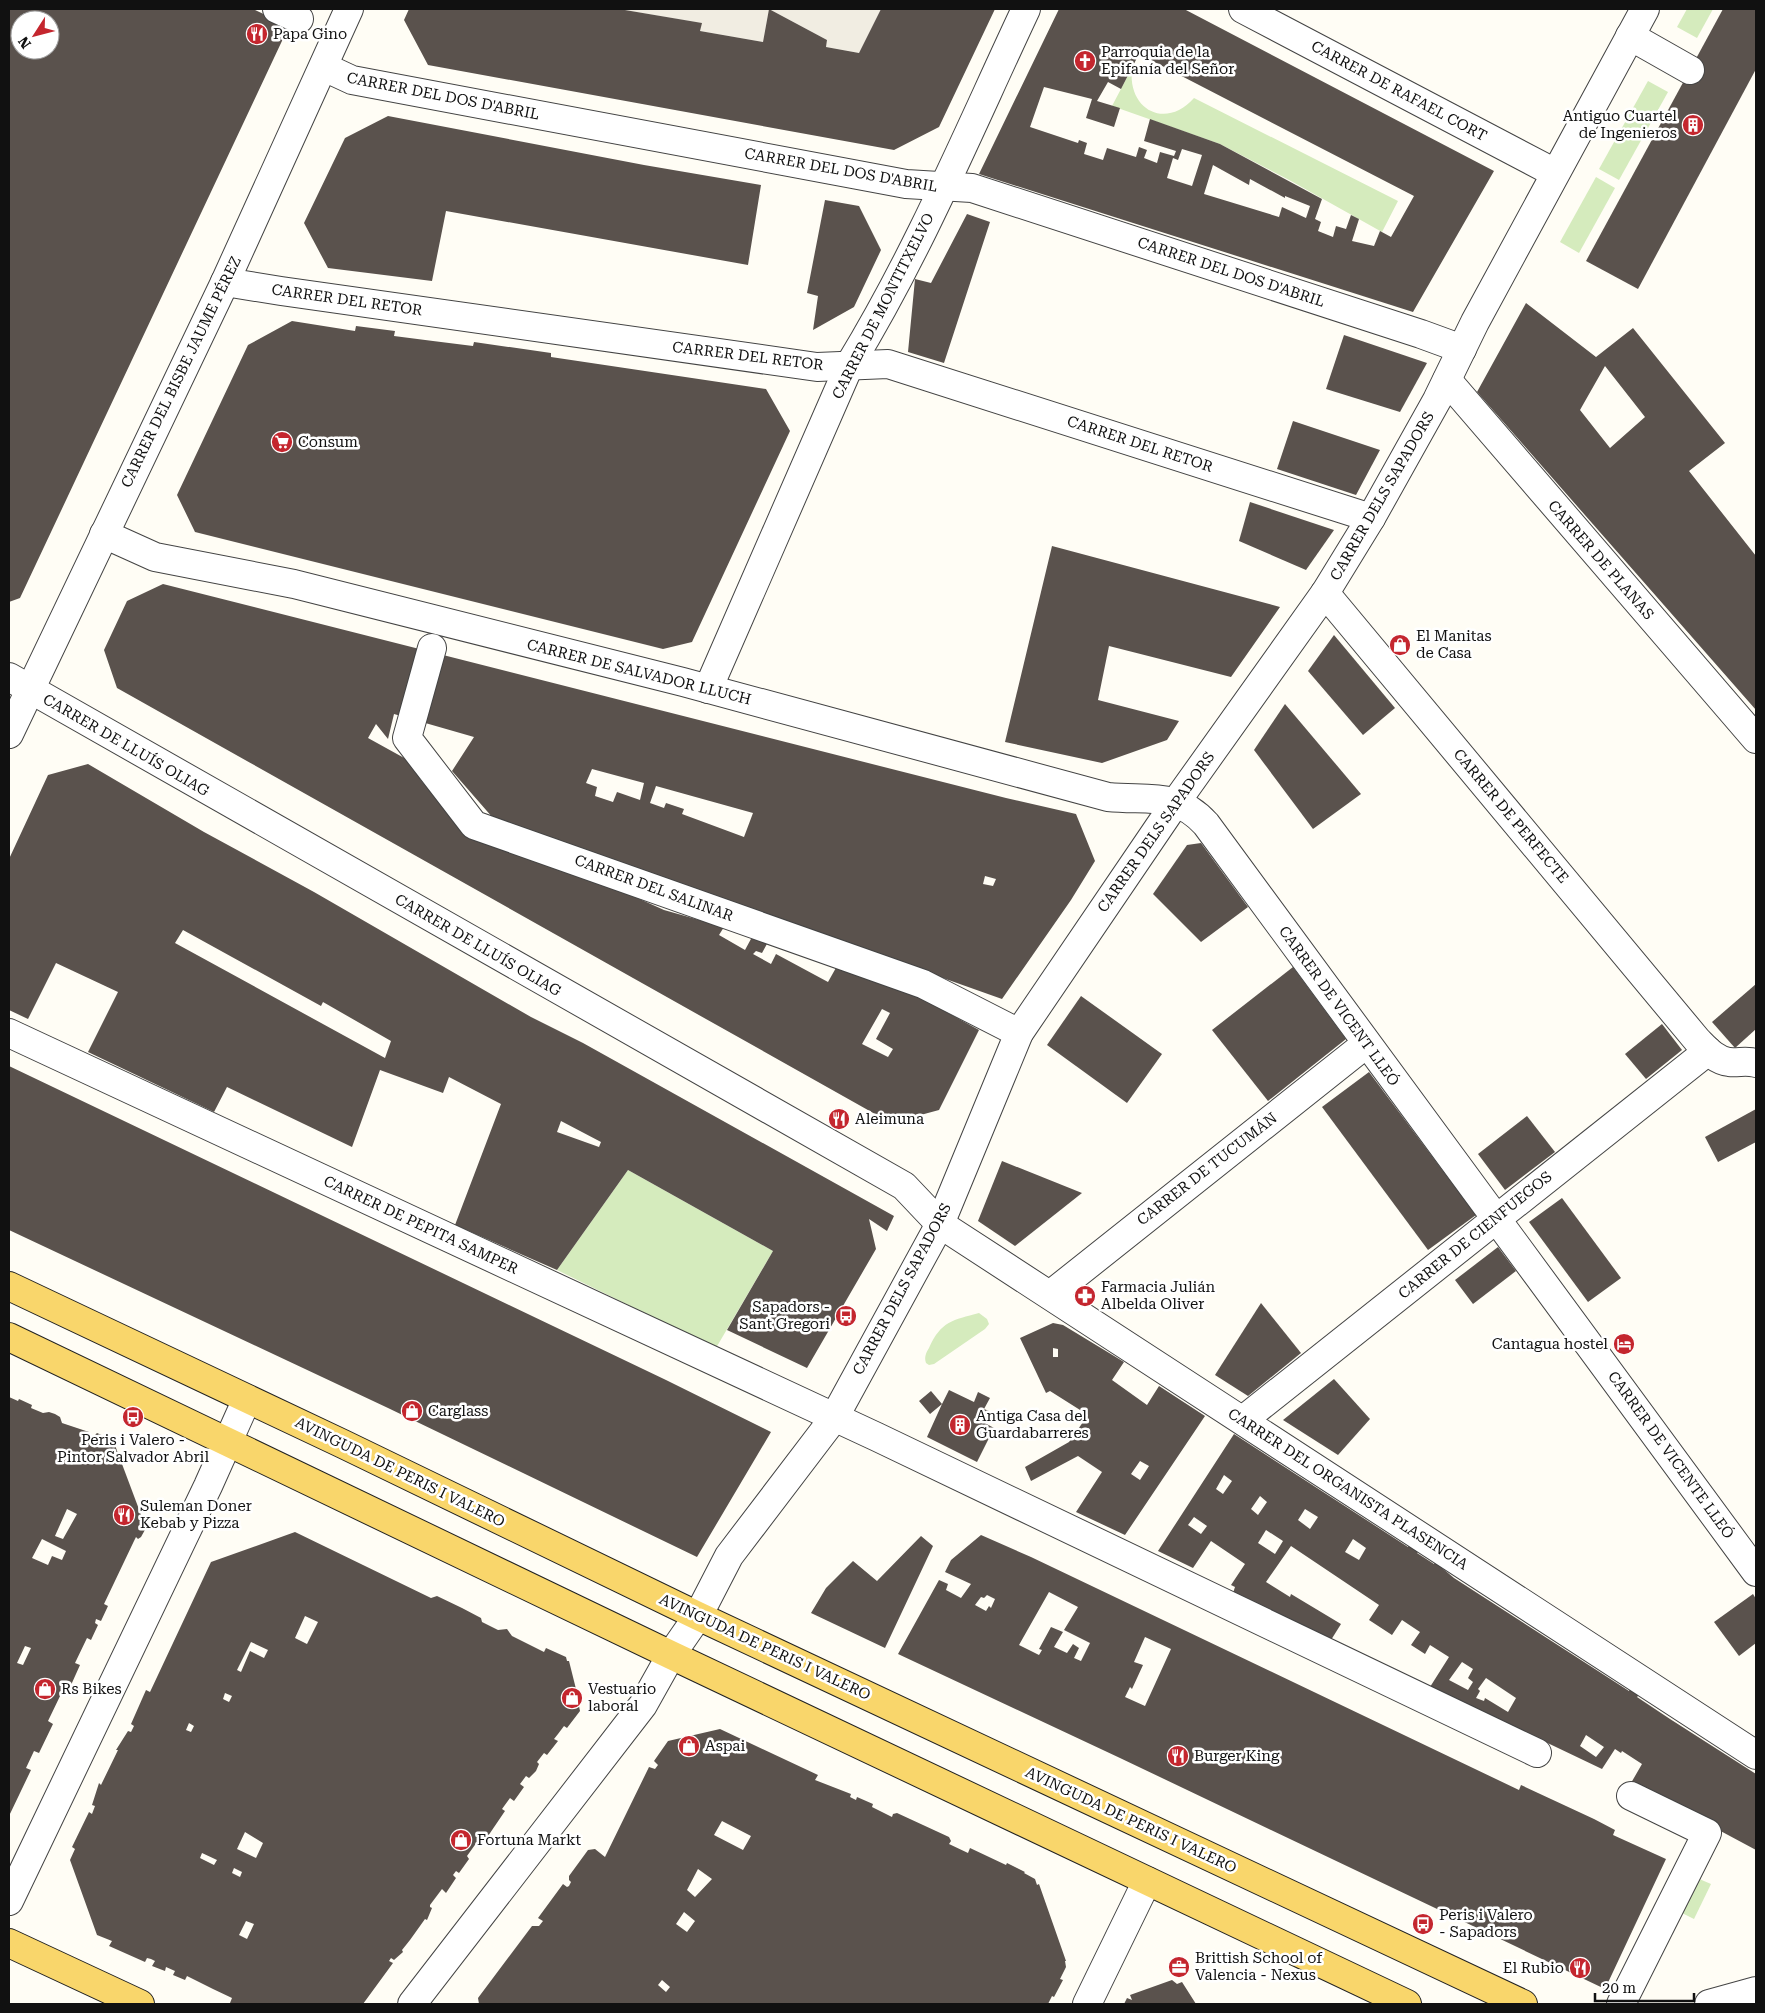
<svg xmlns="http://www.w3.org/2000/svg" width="1765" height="2013" viewBox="0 0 1765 2013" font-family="'Roboto Serif',serif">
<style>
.green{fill:#d5ebbd}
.plaza{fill:#f1ede2}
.building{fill:#5a524d;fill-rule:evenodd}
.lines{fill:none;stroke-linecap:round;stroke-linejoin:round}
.minor-casing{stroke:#444;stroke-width:30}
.major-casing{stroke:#222;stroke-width:30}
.minor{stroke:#fff;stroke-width:28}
.major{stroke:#f9d66b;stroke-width:28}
.labels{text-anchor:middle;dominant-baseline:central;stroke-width:5;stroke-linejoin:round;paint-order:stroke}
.poi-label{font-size:15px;fill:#111;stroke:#fff;text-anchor:start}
.street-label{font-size:15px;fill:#111;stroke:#fff}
</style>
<rect width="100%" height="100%" fill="#fffdf5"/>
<g class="green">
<path d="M1687,9h26l-16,29 -20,-11z"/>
<path d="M1132,68c-5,42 34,62 62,30l204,103 -16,31 -91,-51 -71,-37 -108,-38z"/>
<path d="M1648,81l20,11 -49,88 -20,-11z"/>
<path d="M1596,177l19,11 -36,65 -19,-11z"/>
<path d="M628,1170l145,81 -57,97 -159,-78z"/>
<path d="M979,1313l8,6 2,5 -4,5 -51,35 -5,1 -3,-2c-2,-6 0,-10 3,-15 12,-27 24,-28 50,-35z"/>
<path d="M1697,1878l14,6 -17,35 -14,-7z"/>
</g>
<path class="plaza" d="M619,9h262l-22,44 -33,-6 1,-7 -58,-31 -6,33 -63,-11 1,-8z"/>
<g class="building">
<path d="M9,9h244l36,17 -269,572 -11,4zM20,20h30v30h-30z"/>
<path d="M409,9h210l83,14 -2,8 63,11 6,-33 58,31 -1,7 33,6 22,-44h114l-56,118 -45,23 -466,-85 -24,-45z"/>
<path d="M1059,9h125l310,162 -81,141 -434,-138zM1139,54l275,142 -23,41 -11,-6 -6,15 -22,-5 7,-22 -8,-4 -5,14 -10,-3 -3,11 -15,-6 3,-9 -6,-3 7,-20 -102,-55 -70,-25 -6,22 32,10 -2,5 -14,-4 -3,11 -13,-5 3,-8 -8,-3 -3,10 -29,-9 -4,12 -19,-6 3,-11 -8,-3 -1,3 -48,-16 14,-40 48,12 -6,19 28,9 6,-19 -23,-7 11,-19 13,7zM1182,149l20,6 -10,31 -25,-8 6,-20 5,2zM1213,165l36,20 1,-6 35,19v-2l25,10 -4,12 -24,-11 -3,10 -75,-23z"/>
<path d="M1723,9h33v60l-118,220 -52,-28z"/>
<path d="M388,116l256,49 117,20 -13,80 -302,-54 -14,70 -104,-13 -24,-45 41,-85z"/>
<path d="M825,200l34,6 22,44 -27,57 -41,23 5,-34 -11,-3z"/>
<path d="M967,214l23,8 -46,141 -36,-11 7,-73 16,4z"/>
<path d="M1526,303l70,54 37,-29 92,115 -36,28 67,85v154l-279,-318zM1605,366l40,51 -35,31 -30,-38z"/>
<path d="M292,321l63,10 1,-5 39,5 -1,5 39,5 40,5 1,-4 77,11v4l215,32 24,42 -98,211 -29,7 -468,-117 -18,-37 71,-150z"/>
<path d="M1344,335l83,28 -27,49 -74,-23z"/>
<path d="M1293,421l87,29 -24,45 -79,-26z"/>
<path d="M1250,502l84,28 -28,40 -67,-29z"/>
<path d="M1052,546l228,61 -49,70 -122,-31 -11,54 81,21 -12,19 -65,23 -97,-21z"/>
<path d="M163,584l843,214 70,16 19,47 -24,39 -69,99 -509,-181 -41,-47 22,-34 -80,-23 -6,25 -12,-15 -8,14 38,21 15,18 -1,2 45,54 137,49 62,28 60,17 -5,8 26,15 7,-13 16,5 -6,11 -6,-2 -3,3 18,10 5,-10 52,28 9,-16 86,33 56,31 -40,80 -48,13 -774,-435 -13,-38 23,-49zM592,769l52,14 -4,17 -23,-8 -4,10 -18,-6 2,-9 -11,-4zM656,786l97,27 -9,24 -62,-23 2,-5 -18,-6 -2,5 -14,-5zM985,876l11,3 -3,7 -10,-2zM882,1009l8,4 -14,26 17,10 -5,8 -26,-13z"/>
<path d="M1334,635l61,73 -32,27 -55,-64z"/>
<path d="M1285,704l76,90 -48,35 -59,-79z"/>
<path d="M88,764l116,68 110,60 217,125 52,26 311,173 -7,15 -18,-12 7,30 -69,119 -80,-38 46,-79 -145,-81 -71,100 -102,-45 46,-121 -52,-27 -6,16 -63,-23 -28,77 -125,-60 -13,25 -126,-60 30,-60 -62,-29 -28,56 -19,-9v-151l39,-84zM183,930l138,76 2,-4 68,39 -6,17 -210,-115zM561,1121l40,21 -2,5 -42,-15z"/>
<path d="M1201,843l47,64 -47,35 -48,-48 34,-49z"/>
<path d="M1293,967l53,72 -78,62 -56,-71z"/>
<path d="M1756,984v45l-21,19 -23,-26z"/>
<path d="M1081,996l81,58 -35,49 -80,-58z"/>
<path d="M1662,1024l20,26 -36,29 -21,-25z"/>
<path d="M9,1066l657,314 105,52 -74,125 -309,-149 -379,-178z"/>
<path d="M1369,1072l107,143 -48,35 -106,-143z"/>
<path d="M1756,1109v33l-38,20 -13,-25z"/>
<path d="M1527,1116l28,36 -50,38 -27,-36z"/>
<path d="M1002,1161l80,32 -67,53 -37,-25z"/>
<path d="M1562,1198l59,80 -33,24 -59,-80z"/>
<path d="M1498,1247l18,24 -43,33 -18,-24z"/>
<path d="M1261,1303l40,50 -53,43 -33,-21z"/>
<path d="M1053,1323l10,2 61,37 -12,18 35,25 12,-19 46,30 -80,119 -49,-23 26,-40 -24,-16 -47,25 -6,-14 44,-25 19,-27 -38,-24 -4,2 -26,-55zM1053,1348l5,1v8h-5zM1140,1461l9,5 -9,14 -9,-6z"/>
<path d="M1334,1379l36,40 -32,36 -55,-35z"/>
<path d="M949,1390l25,12 4,-10 12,6 -6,11 5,2 -6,11 11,6 -17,34 -50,-25 15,-33 -12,10 -11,-13 12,-10 11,13z"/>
<path d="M9,1397l9,4 1,-2 13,6 -1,3 12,5 6,-1 6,2 5,3 2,6 27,9 -2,3 6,2 4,-4 16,7 33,88 -5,9 -3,2 -2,-2 -2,4 -30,63 4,2 -7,15 -5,-2 -1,4 3,2 -7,15 -4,-2 -12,25 5,2 -13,29 -5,-2 -14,29 5,3 -14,29 -5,-2 -8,17 5,2 -22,46zM67,1509l10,5 -14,25 -8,-3zM42,1539l24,12 -4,9 -10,-4 -4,9 -16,-7zM25,1646l6,2 -8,17 -6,-2z"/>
<path d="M1234,1434l174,113 1,-2 10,6 -2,2 17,11 1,-2 19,16 175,113 1,-2 9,6 -2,2 33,22 86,55v76l-125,-67 11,-19 -20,-13 -1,2 -6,-4 -13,20 -172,-82 19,-30 -19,-12 -5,9 -14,-9 9,-13 -18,-12 -10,15 -23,-15 10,-15 -88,-59 -25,36 24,15 1,-3 50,30 -10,16 -98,-47 2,-6 -4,-2 14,-21 -34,-23 -18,27 -35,-17zM1224,1475l8,6 -9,13 -7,-5zM1260,1496l7,6 -9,13 -7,-6zM1305,1509l13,8 -8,12 -12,-9zM1194,1517l13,9 -6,8 -13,-9zM1266,1530l17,11 -8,13 -17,-11zM1353,1539l13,9 -7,12 -14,-8zM1462,1662l11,7 -5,9 5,4 -5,8 -19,-10zM1486,1678l30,20 -8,14 -23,-14 -1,3 -8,-3 4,-7 -2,-2zM1586,1735l18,12 -8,10 -16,-11z"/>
<path d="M295,1532l136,66 6,-2 25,12 19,10 1,4 16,8 9,-1 5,7 32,16 2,-4 20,9 1,4h2l11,44 -1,1 1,5 -13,17 -3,-2 -6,8 -4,5 4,2 -11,14 -3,-2 -7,9 2,2 -3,7 -7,7 -3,-2 -6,8 4,3 -10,14 -4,-3 -8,11 3,2 -19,28 -4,-4 -15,21 2,3 -10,14 -3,-2 -3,4 3,3 -10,15 -4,-4 -12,16v2l2,1 -5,12 -2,-1 -15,21 -8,10 1,2 -9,8 -3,-2 -2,3 4,2 -30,41h-131l-2,-1 2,-5 -19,-9 -26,-13 -2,4 -12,-5 2,-4 -9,-4 -1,4 -13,-5 3,-5 -4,-2 -4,-1 -2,4 -36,-16 3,-5 -15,-6 -27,-75 5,-11 -3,-2 17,-35 3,2 3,-8 -3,-1 7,-22 2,2 17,-35h-2l12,-19 3,1 3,-6 -3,-2 15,-34 4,2 61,-130zM305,1616l13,6 -11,22 -12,-6zM251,1642l17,8 -4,8 -14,-7 -9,21 -4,-2zM225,1693l7,3 -3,6 -6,-3zM189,1723l5,3 -3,6 -5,-2zM245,1832l18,11 -7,15 -19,-9zM202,1853l15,7 -3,5 -14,-7zM234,1868l8,4 -2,5 -8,-4zM246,1921l8,3 -7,15 -8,-4z"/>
<path d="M981,1535l50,22 488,233 2,-5 73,34 21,11 -2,5 53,24 -61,130 -485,-231 -222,-104 41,-74 9,4 -2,6 15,8 10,-14 -26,-12 6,-12zM1049,1592l29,15 -14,23 26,13 -9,18 -7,-3 5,-10 -6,-4 -6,9 -13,-6 9,-15 -12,-5 -12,22 3,1 -3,5 -20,-10zM987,1595l8,4 -4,9 -2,-2 -3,5 -11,-6 6,-8 3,1zM1145,1637l26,12 -26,57 -20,-9 5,-10 2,2 11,-24 -9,-3z"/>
<path d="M921,1536l12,10 -48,102 -74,-35 15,-25 27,-27 24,20z"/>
<path d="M1753,1594l3,5v44l-17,13 -25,-34z"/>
<path d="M720,1729l98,46 -3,5 36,14 -1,3 6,3 1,-3 16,7 -1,3 20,10 1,-3 4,-1 52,24 2,4 -2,3 19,9 2,-5 36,17 1,-2 18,9 -1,1 11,6 2,6 2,-1 27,77h-1l1,6 -6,12 3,1 -9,17 -2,-1 -4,8h-569l-1,-6 54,-72h7l4,-5 -5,-3 25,-34 4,3 2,-1 2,-4 -2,-2v-4l19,-26 7,-1 10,8 44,-90 6,2 3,-4 -4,-4 14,-20zM722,1821l29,15 -8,14 -29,-15zM698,1869l14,10 -17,18 -8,-7zM684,1912l11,9 -8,11 -11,-8zM662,1980l8,7 -4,5 -8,-7z"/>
<path d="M1172,1980l5,4 5,-2 14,22h-72l3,-6 5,2 -2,-5z"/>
</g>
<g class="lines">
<g class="minor-casing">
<g id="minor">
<path d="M277,9l22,10"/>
<path d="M1243,9l312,164"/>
<path d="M1630,36l60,34"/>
<path d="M324,67l28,13 554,104 66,4 449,146 41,15"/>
<path d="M225,282l56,9 536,76 71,-3 483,154"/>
<path d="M1447,380l309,359"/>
<path d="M104,534l51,23 139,27 389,98 425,115c40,4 68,-6 98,27l550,748"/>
<path d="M1325,593l372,447c9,9 18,20 32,22 10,1 17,-2 27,1"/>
<path d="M432,648l-25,90 67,87 449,159 96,49"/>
<path d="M9,677l895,509 36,38 816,531"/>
<path d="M708,689l142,-325c69,-113 120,-236 176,-355"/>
<path d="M9,734l216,-452 124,-273"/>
<path d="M9,1033l868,404 660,316"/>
<path d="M1050,1295l316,-251"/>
<path d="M1243,1420l465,-369"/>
<path d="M9,1901l199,-415 39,-87"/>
<path d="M412,2004l231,-299 28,-50 27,-39 31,-60 105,-138 106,-194 79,-191 157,-231 149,-209 46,-75 66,-118 38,-78 170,-313"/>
<path d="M1087,2004l60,-123"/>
<path d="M1621,2004l86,-171 -76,-37"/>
<path d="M1709,2004l47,-13"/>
</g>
</g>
<g class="major-casing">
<g id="major">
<path d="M9,1286l334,158 355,172 825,388"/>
<path d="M9,1337l662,318 736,349"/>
<path d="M9,1943l131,61"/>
</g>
</g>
<use href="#minor" class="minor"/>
<use href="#major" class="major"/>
</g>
<defs>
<g id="restaurant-disc" transform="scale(1.125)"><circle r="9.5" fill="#c4262e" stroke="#fff"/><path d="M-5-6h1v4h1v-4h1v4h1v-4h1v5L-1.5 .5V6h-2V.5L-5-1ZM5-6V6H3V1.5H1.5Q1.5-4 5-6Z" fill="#fff"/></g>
<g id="church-disc" transform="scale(1.125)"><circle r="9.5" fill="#c4262e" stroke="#fff"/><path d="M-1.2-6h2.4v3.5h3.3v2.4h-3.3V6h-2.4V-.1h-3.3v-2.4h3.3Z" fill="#fff"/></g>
<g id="building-disc" transform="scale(1.125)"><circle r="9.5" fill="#c4262e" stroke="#fff"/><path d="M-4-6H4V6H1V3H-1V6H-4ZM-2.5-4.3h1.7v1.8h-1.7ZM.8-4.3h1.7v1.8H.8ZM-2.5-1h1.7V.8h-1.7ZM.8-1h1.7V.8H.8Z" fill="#fff"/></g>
<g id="supermarket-disc" transform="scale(1.125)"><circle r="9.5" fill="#c4262e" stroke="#fff"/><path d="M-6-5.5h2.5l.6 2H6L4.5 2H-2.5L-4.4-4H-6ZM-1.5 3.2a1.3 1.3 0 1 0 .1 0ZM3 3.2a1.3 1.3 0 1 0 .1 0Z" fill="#fff"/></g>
<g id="shop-disc" transform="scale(1.125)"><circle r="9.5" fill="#c4262e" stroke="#fff"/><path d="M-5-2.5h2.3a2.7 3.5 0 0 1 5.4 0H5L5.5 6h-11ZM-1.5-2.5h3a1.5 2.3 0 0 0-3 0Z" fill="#fff"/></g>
<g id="pharmacy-disc" transform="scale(1.125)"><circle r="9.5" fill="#c4262e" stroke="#fff"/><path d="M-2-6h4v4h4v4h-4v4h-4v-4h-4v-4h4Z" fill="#fff"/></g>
<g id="bus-disc" transform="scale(1.125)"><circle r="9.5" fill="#c4262e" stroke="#fff"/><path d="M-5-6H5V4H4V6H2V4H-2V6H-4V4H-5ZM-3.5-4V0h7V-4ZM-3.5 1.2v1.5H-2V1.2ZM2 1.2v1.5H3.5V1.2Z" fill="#fff"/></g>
<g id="hotel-disc" transform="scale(1.125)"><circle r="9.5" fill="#c4262e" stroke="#fff"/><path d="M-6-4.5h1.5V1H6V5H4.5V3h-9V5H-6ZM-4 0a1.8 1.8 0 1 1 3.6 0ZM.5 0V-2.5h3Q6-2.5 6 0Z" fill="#fff"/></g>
<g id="office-disc" transform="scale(1.125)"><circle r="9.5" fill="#c4262e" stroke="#fff"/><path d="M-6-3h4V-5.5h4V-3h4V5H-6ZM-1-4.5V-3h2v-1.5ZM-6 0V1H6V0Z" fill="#fff"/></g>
</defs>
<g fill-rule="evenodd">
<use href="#restaurant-disc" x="257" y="34"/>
<use href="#church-disc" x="1085" y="61"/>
<use href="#building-disc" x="1693" y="125"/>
<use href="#supermarket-disc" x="282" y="442"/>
<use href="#shop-disc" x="1400" y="645"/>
<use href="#restaurant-disc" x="839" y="1119"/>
<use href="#pharmacy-disc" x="1085" y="1296"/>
<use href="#bus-disc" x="846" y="1316"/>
<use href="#hotel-disc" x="1624" y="1344"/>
<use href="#shop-disc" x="412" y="1411"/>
<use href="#bus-disc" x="133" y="1417"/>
<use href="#building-disc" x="960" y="1425"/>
<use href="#restaurant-disc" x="124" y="1515"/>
<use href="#shop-disc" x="45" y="1689"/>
<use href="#shop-disc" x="572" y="1698"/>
<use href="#shop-disc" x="689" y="1746"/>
<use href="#restaurant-disc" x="1178" y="1756"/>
<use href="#shop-disc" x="461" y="1840"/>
<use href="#bus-disc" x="1423" y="1924"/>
<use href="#office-disc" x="1179" y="1967"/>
<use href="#restaurant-disc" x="1580" y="1968"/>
</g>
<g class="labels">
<g class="poi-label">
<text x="273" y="34">Papa Gino</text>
<text x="1101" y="52">Parroquia de la<tspan x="1101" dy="17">Epifanía del Señor</tspan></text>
<text x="1677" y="116" text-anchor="end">Antiguo Cuartel<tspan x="1677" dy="17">de Ingenieros</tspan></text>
<text x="298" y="442">Consum</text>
<text x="1416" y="636">El Manitas<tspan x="1416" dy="17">de Casa</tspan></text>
<text x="855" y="1119">Aleimuna</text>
<text x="1101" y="1287">Farmacia Julián<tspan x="1101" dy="17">Albelda Oliver</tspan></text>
<text x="830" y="1307" text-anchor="end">Sapadors -<tspan x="830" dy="17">Sant Gregori</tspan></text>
<text x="1608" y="1344" text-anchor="end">Cantagua hostel</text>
<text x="428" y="1411">Carglass</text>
<text x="976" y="1416">Antiga Casa del<tspan x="976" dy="17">Guardabarreres</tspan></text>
<text x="133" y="1440" text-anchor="middle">Peris i Valero -<tspan x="133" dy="17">Pintor Salvador Abril</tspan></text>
<text x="140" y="1506">Suleman Doner<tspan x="140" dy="17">Kebab y Pizza</tspan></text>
<text x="61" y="1689">Rs Bikes</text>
<text x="588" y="1689">Vestuario<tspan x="588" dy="17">laboral</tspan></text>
<text x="705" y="1746">Aspai</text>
<text x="1194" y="1756">Burger King</text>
<text x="477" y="1840">Fortuna Markt</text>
<text x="1439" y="1915">Peris i Valero<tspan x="1439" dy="17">- Sapadors</tspan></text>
<text x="1195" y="1958">Brittish School of<tspan x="1195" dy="17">Valencia - Nexus</tspan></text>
<text x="1564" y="1968" text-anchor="end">El Rubio</text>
</g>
<g class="street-label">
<text transform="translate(1399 91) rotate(28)">CARRER DE RAFAEL CORT</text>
<text transform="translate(443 96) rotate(11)">CARRER DEL DOS D'ABRIL</text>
<text transform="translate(841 170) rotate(10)">CARRER DEL DOS D'ABRIL</text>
<text transform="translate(1231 272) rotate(18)">CARRER DEL DOS D'ABRIL</text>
<text transform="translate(347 300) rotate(8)">CARRER DEL RETOR</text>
<text transform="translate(883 306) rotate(-63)">CARRER DE MONTITXELVO</text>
<text transform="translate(748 356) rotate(7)">CARRER DEL RETOR</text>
<text transform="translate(181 372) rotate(-64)">CARRER DEL BISBE JAUME PÉREZ</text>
<text transform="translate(1140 444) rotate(18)">CARRER DEL RETOR</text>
<text transform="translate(1382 496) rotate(-60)">CARRER DELS SAPADORS</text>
<text transform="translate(1601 560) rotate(49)">CARRER DE PLANAS</text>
<text transform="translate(639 672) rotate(14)">CARRER DE SALVADOR LLUCH</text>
<text transform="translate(126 745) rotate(30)">CARRER DE LLUÍS OLIAG</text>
<text transform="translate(1511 816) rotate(50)">CARRER DE PERFECTE</text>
<text transform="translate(1156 832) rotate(-55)">CARRER DELS SAPADORS</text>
<text transform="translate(654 888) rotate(20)">CARRER DEL SALINAR</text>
<text transform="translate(478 945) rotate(30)">CARRER DE LLUÍS OLIAG</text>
<text transform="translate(1339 1006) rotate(54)">CARRER DE VICENT LLEÓ</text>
<text transform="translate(1207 1169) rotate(-38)">CARRER DE TUCUMÁN</text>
<text transform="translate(421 1225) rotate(25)">CARRER DE PEPITA SAMPER</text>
<text transform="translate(1475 1235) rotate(-39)">CARRER DE CIENFUEGOS</text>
<text transform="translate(902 1289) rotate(-62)">CARRER DELS SAPADORS</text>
<text transform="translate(1671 1455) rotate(54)">CARRER DE VICENTE LLEÓ</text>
<text transform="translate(400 1472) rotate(26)">AVINGUDA DE PERIS I VALERO</text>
<text transform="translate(1348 1489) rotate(33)">CARRER DEL ORGANISTA PLASENCIA</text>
<text transform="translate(765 1647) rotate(25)">AVINGUDA DE PERIS I VALERO</text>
<text transform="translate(1131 1820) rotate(25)">AVINGUDA DE PERIS I VALERO</text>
</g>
</g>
<rect width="1765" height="2013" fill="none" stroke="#111111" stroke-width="20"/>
<g transform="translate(35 35) rotate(234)"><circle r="24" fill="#ffffff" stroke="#a0a0a0"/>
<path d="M0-4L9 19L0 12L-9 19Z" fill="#c4262e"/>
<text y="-8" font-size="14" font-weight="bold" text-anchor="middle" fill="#111111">N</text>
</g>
<path d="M1595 1993v8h99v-8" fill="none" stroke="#111111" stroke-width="2.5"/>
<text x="1602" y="1993" font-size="15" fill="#111111" stroke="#ffffff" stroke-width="4" paint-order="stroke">20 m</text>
</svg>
